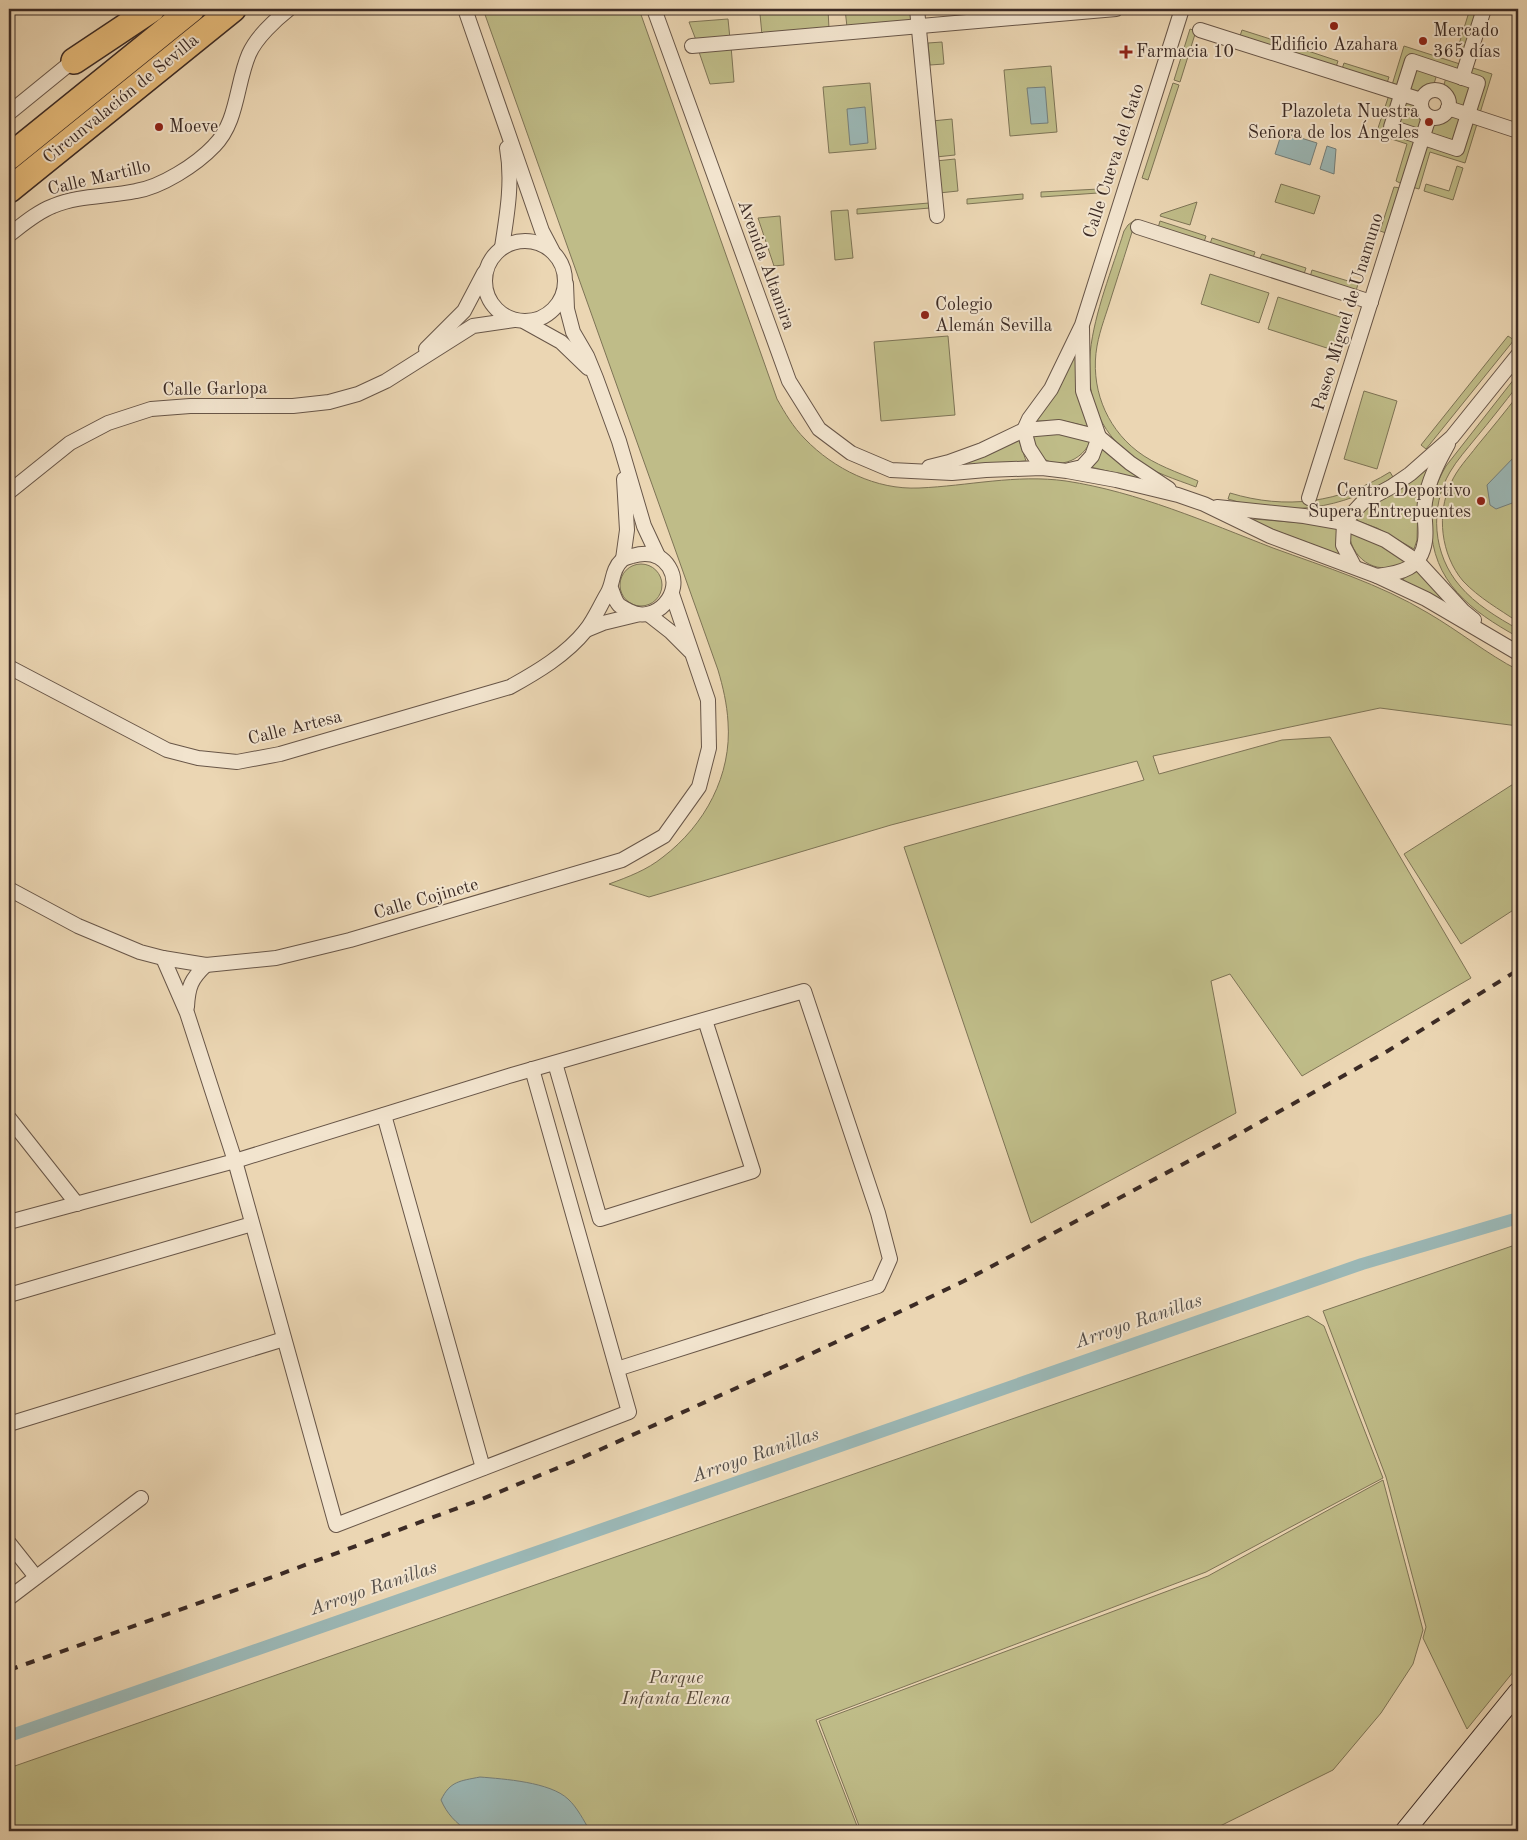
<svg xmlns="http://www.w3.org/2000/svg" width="1527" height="1840" viewBox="0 0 1527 1840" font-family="'Old Standard TT',serif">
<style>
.green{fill:#bfbc88;stroke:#7e7456}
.water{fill:#9bb7b5;stroke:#757f7b}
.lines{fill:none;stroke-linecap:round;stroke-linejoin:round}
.canal{stroke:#9bb7b5;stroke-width:12}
.street-casing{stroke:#685648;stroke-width:16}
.secondary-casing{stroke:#3c2b25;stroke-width:21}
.highway-casing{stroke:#3c2b25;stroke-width:28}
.street{stroke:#f2e4ce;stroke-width:14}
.secondary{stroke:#f2e4ce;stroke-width:19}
.highway{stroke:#e6bb7a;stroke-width:25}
.rail{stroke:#3c2b25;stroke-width:4;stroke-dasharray:9 9;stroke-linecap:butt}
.poi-dot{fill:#8f2418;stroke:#f2e4ce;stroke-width:2}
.labels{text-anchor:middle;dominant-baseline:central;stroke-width:4;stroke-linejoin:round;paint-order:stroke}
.poi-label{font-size:18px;fill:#3c2b25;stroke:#f2e4ce;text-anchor:start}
.street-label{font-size:18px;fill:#3c2b25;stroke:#f2e4ce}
.park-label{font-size:18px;font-style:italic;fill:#564839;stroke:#f2e4ce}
.water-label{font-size:19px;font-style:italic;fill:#544e49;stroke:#f2e4ce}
</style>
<rect width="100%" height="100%" fill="#ebd6b3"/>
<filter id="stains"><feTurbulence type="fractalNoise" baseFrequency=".004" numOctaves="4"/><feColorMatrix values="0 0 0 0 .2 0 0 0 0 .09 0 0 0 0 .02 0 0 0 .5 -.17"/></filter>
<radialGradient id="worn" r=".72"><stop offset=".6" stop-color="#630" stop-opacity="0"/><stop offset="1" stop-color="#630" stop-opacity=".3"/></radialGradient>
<g class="green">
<path d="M483,9h156l138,390c8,14 16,28 28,40 29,30 71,51 114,49 49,-2 97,-14 147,-7 72,11 140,41 207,67 52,19 107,36 155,65 31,18 59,41 90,57v56l-138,-18 -227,48 6,18 123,-34 48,-3 141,241 -169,98 -72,-102 -19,7 25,132 -205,110 -127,-376 240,-67 -7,-19 -246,64 -242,72 -40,-13c19,-7 38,-14 54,-27 42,-32 69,-82 65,-135 -1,-18 -5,-35 -10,-52z"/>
<path d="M828,9l1,20 -67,6 -2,-21z"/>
<path d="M845,9h67l1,13 -66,5z"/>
<path d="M1469,12l7,2 -14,45 -7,-2z"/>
<path d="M728,19l2,20 -34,1 -7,-18z"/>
<path d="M1190,29l6,2 -16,51 -6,-2z"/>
<path d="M1242,30l44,14 -2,7 -44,-15z"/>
<path d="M942,42l2,22 -14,1 -2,-22z"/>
<path d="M731,46l3,36 -24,2 -12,-35z"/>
<path d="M1293,46l45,15 -2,6 -45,-14z"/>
<path d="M1404,46l56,18 -2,6 -49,-16 -11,33 -6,-2z"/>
<path d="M1344,63l45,14 -2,6 -45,-14z"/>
<path d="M1051,66l6,66 -47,4 -6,-66z"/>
<path d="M1415,67l22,7 -4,13 -5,1 -8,6 -12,-4z"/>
<path d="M1470,67l22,7 -12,39 -6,-2 10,-33 -16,-5z"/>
<path d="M1446,77l25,8 -7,23 -12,-4 -4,-11 -5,-4z"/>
<path d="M870,83l6,66 -47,4 -6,-66z"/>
<path d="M1173,83l6,2 -31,95 -6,-2z"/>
<path d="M1389,95l6,2 -10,33 31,10 -14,44 -6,-3 11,-37 -31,-10z"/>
<path d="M1405,100l12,4 2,9 4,4 -4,13 -21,-7z"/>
<path d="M1448,115l13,3 -8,22 -24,-7 4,-12 11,-2z"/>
<path d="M952,119l3,36 -19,2 -4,-36z"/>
<path d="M1471,122l6,2 -12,39 -35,-11 -11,37 -7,-2 14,-44 35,11z"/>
<path d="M955,159l3,32 -19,2 -3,-32z"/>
<path d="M1457,166l6,2 -10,32 -29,-9 2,-7 23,7z"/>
<path d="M1281,184l39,12 -6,18 -39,-12z"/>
<path d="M1394,187l6,1 -14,45 -6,-2z"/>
<path d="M1099,189l-1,4 -57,4v-5z"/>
<path d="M1023,194v5l-56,5v-5z"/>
<path d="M1197,202l-7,23 -30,-9 1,-2z"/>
<path d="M929,203l1,5 -73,6v-5z"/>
<path d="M848,210l5,48 -18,2 -4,-49z"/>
<path d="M780,216l4,49 -10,1 -16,-48z"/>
<path d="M1136,219c-8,26 -16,51 -24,76 -5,17 -12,34 -15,51 -7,40 8,80 40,105 18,14 40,21 61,30l-2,6c-21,-8 -42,-14 -60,-27 -82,-61 -36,-151 -12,-229l4,-6z"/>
<path d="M1160,221l46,15 -2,6 -46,-14z"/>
<path d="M1212,238l43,14 -2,6 -43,-14z"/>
<path d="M1262,254l44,14 -2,6 -45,-14z"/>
<path d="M1312,270l46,14 -2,7 -46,-14z"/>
<path d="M1210,274l59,19 -10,30 -58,-19z"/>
<path d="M1278,297l65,21 -10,32 -65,-21z"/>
<path d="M948,336l7,79 -74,6 -7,-79z"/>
<path d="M1508,336l6,4 -88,109 -5,-4z"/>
<path d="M1073,354h3l14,73 -26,-6h-29z"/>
<path d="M1518,374v11c-14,18 -28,36 -43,54 -8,10 -18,21 -25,33 -21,36 -17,83 10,114 15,18 38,32 58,43v8c-47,-26 -86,-55 -87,-113 -1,-22 4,-39 15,-58z"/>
<path d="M1364,391l33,10 -20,68 -33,-10z"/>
<path d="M1518,395v227c-19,-13 -39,-24 -55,-41 -22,-26 -27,-67 -12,-98 6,-14 17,-25 26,-37 14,-17 28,-34 41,-51z"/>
<path d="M1056,434l17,2 17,6c-10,23 -44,31 -55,5 -1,-3 -2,-8 -3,-12z"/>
<path d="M1019,440l7,21 -59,5 -1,-3z"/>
<path d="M1103,449l34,27 -1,2 -45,-11z"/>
<path d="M1427,465l3,2 -12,33 -1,40 -3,9 -37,-21 -22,-8 9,-11z"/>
<path d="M1390,472l3,5c-51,33 -107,40 -165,22l2,-6c56,17 110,10 160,-21z"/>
<path d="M1254,519l60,5 23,4v15l3,10 -2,1 -85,-32z"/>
<path d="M1352,533l31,14 21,13 1,2c-25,15 -52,0 -56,-28z"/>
<circle cx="641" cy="585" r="21"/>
<path d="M1417,570l31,32 -2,2 -43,-24 1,-2z"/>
<path d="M1518,781v126l-57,37 -57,-90z"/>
<path d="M1518,1244v422l-51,63 -44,-91 3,-11 -40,-150 -63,-166z"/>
<path d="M1308,1316l16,10 59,152 -177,94 -390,148 43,111h-850v-63z"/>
<path d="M1383,1480l40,150 -10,34 -32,49 -48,57 -123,61h-349l-42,-110 389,-145z"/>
</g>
<g class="water">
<path d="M1045,87l3,36 -17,1 -4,-36z"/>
<path d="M865,107l3,36 -18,2 -3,-36z"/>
<path d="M1282,132l35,11 -7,22 -35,-11z"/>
<path d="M1327,146l9,3 -2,25 -14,-5z"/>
<path d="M1518,454v45l-3,3 -19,7 -6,-4 -3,-20 29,-30z"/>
<path d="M480,1777c24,2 70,5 88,22 9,8 16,22 22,32h-122c-12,-8 -21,-17 -27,-31 9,-19 19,-19 39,-23z"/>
</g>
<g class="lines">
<path class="canal" d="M9,1736l1353,-472 156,-46"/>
<g class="street-casing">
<g id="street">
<path d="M465,9l77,222 10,19"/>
<path d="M654,9l135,372 30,48 32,24 40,17 61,3 34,-3 56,-2 25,3 49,9 62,15 26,9 66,32 107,40 49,23 92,54"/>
<path d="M917,9l20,207"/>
<path d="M1200,30l221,70"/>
<path d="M692,46l424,-37"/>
<path d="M1412,61l66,22 -21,66 -66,-22z"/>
<path d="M1462,78l22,-69"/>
<circle cx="1435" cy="104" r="14"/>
<path d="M1448,108l70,23"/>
<path d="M9,113l70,-57"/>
<path d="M1138,227l233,75"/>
<path d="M9,235c13,-10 28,-23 44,-29 26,-11 55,-9 83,-15 25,-4 60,-26 78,-45 24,-24 22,-62 35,-92 7,-16 26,-34 40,-45"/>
<circle cx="525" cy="281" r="40"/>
<path d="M502,247c5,-32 11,-66 5,-99"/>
<path d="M566,284l1,25 6,23 14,24 9,22 23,63 25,85 14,30"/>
<path d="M525,322l36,20 27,26"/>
<path d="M426,349l38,-38 20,-38"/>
<path d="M929,467l20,-5 33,-12 42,-20 35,-3 40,10 31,26 39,26"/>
<path d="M1042,468l-13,-20 -5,-18 5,-11 22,-30 31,-64 100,-316"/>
<path d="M1069,470l13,-3 10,-11 7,-19 -16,-46 -1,-63"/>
<path d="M9,492l61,-49 38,-20 43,-14 39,-3h103l36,-4 29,-8 28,-13 87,-55 41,-6"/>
<path d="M1309,498l120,-381"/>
<path d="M1217,507l87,9 40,7 41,17 33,22 45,49 11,9"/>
<path d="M623,559l4,-29 -3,-51"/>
<path d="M1354,566l-11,-21 1,-22 4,-5 15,-16 28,-15 19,-13 42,-37 66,-82"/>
<path d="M1377,576c24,-3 44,-7 48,-35 2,-13 -2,-27 0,-39 3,-21 13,-40 23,-58"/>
<path d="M648,614l23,18 19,19"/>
<path d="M586,630l17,-7 33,-8"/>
<path d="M9,667l158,83 31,8 39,4 43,-8 230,-67c27,-15 56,-32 76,-57 8,-10 14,-24 21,-36 7,-11 4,-24 15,-34 2,-2 7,-3 10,-4 14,-4 28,-3 37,11 16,26 -14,58 -40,44 -3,-2 -8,-4 -10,-6 -4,-4 -6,-12 -8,-17"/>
<path d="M9,889l69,37 62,26 23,6 43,7 70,-7 74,-18 272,-80 42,-24 35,-49 10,-39 -1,-48 -36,-106"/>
<path d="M163,958l24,55 48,148 101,364 293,-113 -97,-343"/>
<path d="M187,1007c1,-20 4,-28 19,-42"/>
<path d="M555,1063l45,156 153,-48 -48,-151"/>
<path d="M384,1115l99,353"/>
<path d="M9,1118l68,86"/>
<path d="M9,1222l226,-61 277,-86 292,-84 74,222 12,46 -12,27 -261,83"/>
<path d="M9,1295l243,-71"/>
<path d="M9,1424l275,-85"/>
<path d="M9,1543l27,34"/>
<path d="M9,1598l132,-100"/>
</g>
</g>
<g class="secondary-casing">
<path id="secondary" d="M1405,1831l113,-139"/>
</g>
<g class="highway-casing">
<g id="highway">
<path d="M74,61l78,-52"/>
<path d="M9,157l183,-148"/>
<path d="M9,190l224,-181"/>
</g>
</g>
<use href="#street" class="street"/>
<use href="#secondary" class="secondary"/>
<use href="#highway" class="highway"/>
<path class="rail" d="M9,1670l269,-95 204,-76 95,-39 217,-98 170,-81 264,-141 158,-88 132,-82"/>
</g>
<g class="poi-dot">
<circle cx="1334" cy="26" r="5"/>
<circle cx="1423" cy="41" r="5"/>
<path d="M1123.5 44.5h5v5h5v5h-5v5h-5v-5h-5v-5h5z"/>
<circle cx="1429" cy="122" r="5"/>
<circle cx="159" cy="127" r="5"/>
<circle cx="925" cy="315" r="5"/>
<circle cx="1481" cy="501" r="5"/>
</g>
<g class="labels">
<g class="poi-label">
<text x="1433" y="31">Mercado<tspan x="1433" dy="21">365 días</tspan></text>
<text x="1334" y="45" text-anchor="middle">Edificio Azahara</text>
<text x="1136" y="52">Farmacia 10</text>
<text x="1419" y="112" text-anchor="end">Plazoleta Nuestra<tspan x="1419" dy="21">Señora de los Ángeles</tspan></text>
<text x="169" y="127">Moeve</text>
<text x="935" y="305">Colegio<tspan x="935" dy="21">Alemán Sevilla</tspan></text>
<text x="1471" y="491" text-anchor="end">Centro Deportivo<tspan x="1471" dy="21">Supera Entrepuentes</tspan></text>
</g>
<g class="street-label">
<text transform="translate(121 99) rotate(-39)">Circunvalación de Sevilla</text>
<text transform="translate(1114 161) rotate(-72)">Calle Cueva del Gato</text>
<text transform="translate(99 178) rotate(-13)">Calle Martillo</text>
<text transform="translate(766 265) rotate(70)">Avenida Altamira</text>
<text transform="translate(1348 312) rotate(-73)">Paseo Miguel de Unamuno</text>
<text transform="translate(215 389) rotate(-1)">Calle Garlopa</text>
<text transform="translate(295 728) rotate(-14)">Calle Artesa</text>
<text transform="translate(426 899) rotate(-16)">Calle Cojinete</text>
</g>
<g class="park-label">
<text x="676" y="1678">Parque<tspan x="676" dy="21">Infanta Elena</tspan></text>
</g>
<g class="water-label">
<text transform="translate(1139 1322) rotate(-19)">Arroyo Ranillas</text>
<text transform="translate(756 1456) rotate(-19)">Arroyo Ranillas</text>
<text transform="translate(374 1589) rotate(-19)">Arroyo Ranillas</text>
</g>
</g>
<rect width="1527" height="1840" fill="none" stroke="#ebd6b3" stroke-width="30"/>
<rect x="10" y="10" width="1507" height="1820" fill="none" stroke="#3c2b25" stroke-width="2.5"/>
<rect x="15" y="15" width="1497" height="1810" fill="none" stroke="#3c2b25"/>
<rect width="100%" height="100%" filter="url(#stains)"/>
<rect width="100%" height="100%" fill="url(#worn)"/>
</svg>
